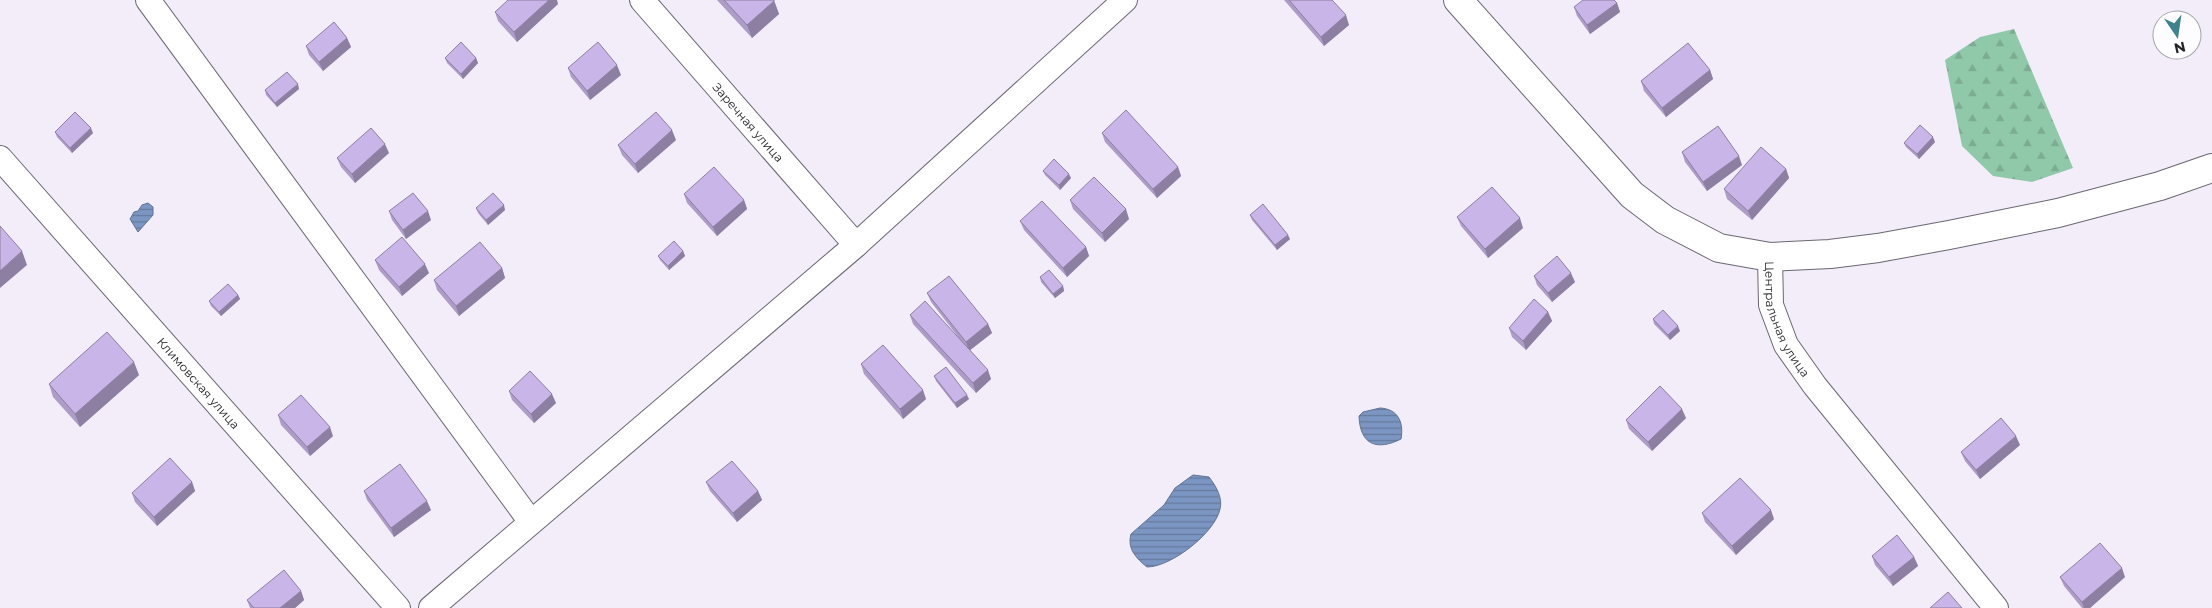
<svg xmlns="http://www.w3.org/2000/svg" width="2212" height="608" viewBox="0 0 2212 608" font-family="Montserrat,sans-serif">
<style>
.forest{fill:url(#forest-firs)}
.water{fill:url(#water-rules);stroke:#617393}
.lines{fill:none;stroke-linecap:round;stroke-linejoin:round}
.minor-casing{stroke:#6b6771;stroke-width:26}
.tertiary-casing{stroke:#6b6771;stroke-width:30}
.minor{stroke:#fff;stroke-width:24}
.tertiary{stroke:#fff;stroke-width:28}
.wall{fill:#ad9cc7}
.shaded-wall{fill:#8d7fa2}
.building{fill:#c9b5e7;stroke:#8d7fa2}
.labels{text-anchor:middle;dominant-baseline:central;stroke-width:5;stroke-linejoin:round;paint-order:stroke}
.street-label{font-size:12px;fill:#242226;stroke:#fdfdff}
</style>
<defs>
<pattern id="forest-firs" width="22" height="20" patternUnits="userSpaceOnUse" patternTransform="scale(1.25)"><rect width="22" height="20" fill="#90c9aa"/><path d="M5 1l3.5 6h-7zM16 11l3.5 6h-7z" fill="#7cac92"/></pattern>
<pattern id="water-rules" width="6" height="5" patternUnits="userSpaceOnUse" patternTransform="scale(1.25)"><rect width="6" height="5" fill="#7b96c2"/><path d="M0 2.5h6" fill="none" stroke="#657a9d"/></pattern>
</defs>
<rect width="100%" height="100%" fill="#f2edf9"/>
<path class="forest" d="M2014,29l59,139 -41,14 -39,-6 -31,-30 -17,-86 35,-23z"/>
<g class="water">
<path d="M148,203l5,4v8l-15,17 -8,-13 4,-7 4,-1 4,-6z"/>
<path d="M1380,408c18,1 24,14 21,31 -24,12 -41,6 -42,-23l4,-4z"/>
<path d="M1193,475l16,2c7,9 14,21 11,32 -5,24 -49,58 -73,58 -11,-9 -20,-18 -16,-33l33,-29 11,-17z"/>
</g>
<g class="lines">
<g class="minor-casing">
<g id="minor">
<path d="M148,0l383,522"/>
<path id="s1" d="M642,0l214,245"/>
<path id="s2" d="M0,158l398,450"/>
<path id="s3" d="M1770,257l1,48 15,40 29,41 181,222"/>
<path d="M431,608l425,-363 269,-245"/>
</g>
</g>
<g class="tertiary-casing">
<path id="tertiary" d="M1458,0l174,195 33,25 54,28 51,9 60,-3 48,-6 71,-13 109,-22 102,-27 52,-18"/>
</g>
<use href="#minor" class="minor"/>
<use href="#tertiary" class="tertiary"/>
</g>
<g class="wall">
<path d="M717,0h57l5,14 -27,24z"/>
<path d="M1284,0h48l17,25 -25,21z"/>
<path d="M1617,3l3,9 -30,22 -13,-18 -3,-9z"/>
<path d="M558,4l-41,38 -19,-21 -3,-9z"/>
<path d="M347,38l4,9 -28,24 -14,-16 -3,-9z"/>
<path d="M445,58h31l2,5 -15,16 -16,-16z"/>
<path d="M568,68l53,7 -31,25 -19,-23z"/>
<path d="M1710,70l3,9 -47,38 -22,-26 -3,-10z"/>
<path d="M299,89l-22,18 -11,-12 -1,-5z"/>
<path d="M55,132l38,1 -21,20 -15,-16z"/>
<path d="M1102,133l76,34 3,9 -24,22 -52,-56z"/>
<path d="M676,140l-38,33 -16,-18 -4,-10z"/>
<path d="M1935,142l-16,17 -13,-12 -2,-4z"/>
<path d="M1682,152l60,13 -35,26 -22,-29z"/>
<path d="M389,153l-34,30 -14,-16 -4,-9z"/>
<path d="M1786,169l3,9 -37,42 -25,-21 -3,-10z"/>
<path d="M1043,171l28,7 -11,12 -15,-15z"/>
<path d="M684,194l60,6 3,9 -30,27 -30,-33z"/>
<path d="M1070,200l59,19 -24,23 -32,-33z"/>
<path d="M476,208l29,2 -17,15 -10,-12z"/>
<path d="M389,211l42,9 -25,19 -14,-19z"/>
<path d="M1250,215l40,24 -13,11 -25,-30z"/>
<path d="M1457,217l66,11 -35,30 -27,-32z"/>
<path d="M1020,221l66,26 3,9 -22,21 -43,-47z"/>
<path d="M683,251l2,5 -16,14 -9,-10 -2,-4z"/>
<path d="M375,260l54,13 -27,23 -23,-26z"/>
<path d="M502,268l3,10 -46,38 -22,-26 -3,-10z"/>
<path d="M1534,276l41,6 -23,20 -15,-17z"/>
<path d="M1040,277l23,9 1,5 -9,7 -14,-16z"/>
<path d="M927,293l61,31 4,9 -22,17 21,29 -15,14 -63,-69 -3,-9 49,23 -28,-36z"/>
<path d="M238,295l2,4 -19,17 -10,-10 -2,-5z"/>
<path d="M1548,312l4,9 -26,29 -14,-13 -3,-9z"/>
<path d="M1653,319l27,12 -10,9 -16,-16z"/>
<path d="M861,364l65,35 -23,20 -39,-45z"/>
<path d="M139,375l-59,52 -27,-30 -4,-13z"/>
<path d="M934,376l35,23 -12,9 -21,-27z"/>
<path d="M509,391l47,12 -22,20 -22,-23z"/>
<path d="M278,415l55,21 -23,20 -29,-31z"/>
<path d="M1686,418l-34,33 -23,-22 -3,-9z"/>
<path d="M2020,445l-40,34 -15,-18 -4,-9z"/>
<path d="M192,482l3,9 -38,35 -22,-24 -3,-9z"/>
<path d="M706,482l52,9 4,9 -25,22 -27,-31z"/>
<path d="M364,491l67,19 -37,27 -27,-37z"/>
<path d="M1702,513l72,6 -38,36 -31,-33z"/>
<path d="M1872,556l42,1 4,9 -25,20 -18,-21z"/>
<path d="M2060,577h65l-35,31h-8l-18,-22z"/>
<path d="M301,591l3,9 -9,8h-45l-3,-8z"/>
</g>
<g class="shaded-wall">
<path d="M549,0h8l1,4 -41,38 -3,-10z"/>
<path d="M774,1l5,13 -27,24 -5,-13z"/>
<path d="M1617,3l3,9 -30,22 -3,-9z"/>
<path d="M1346,15l3,10 -25,21 -3,-9z"/>
<path d="M347,38l4,9 -28,24 -4,-9z"/>
<path d="M476,58l2,5 -15,16 -2,-5z"/>
<path d="M617,65l4,10 -31,25 -3,-9z"/>
<path d="M1710,70l3,9 -47,38 -4,-9z"/>
<path d="M298,84l1,5 -22,18 -2,-4z"/>
<path d="M91,128l2,5 -21,20 -2,-5z"/>
<path d="M672,130l4,10 -38,33 -3,-9z"/>
<path d="M1933,137l2,5 -16,17 -2,-5z"/>
<path d="M385,144l4,9 -34,30 -3,-9z"/>
<path d="M1739,156l3,9 -35,26 -4,-9z"/>
<path d="M1178,167l3,9 -24,22 -4,-9z"/>
<path d="M1786,169l3,9 -37,42 -4,-9z"/>
<path d="M1069,174l2,4 -11,12 -1,-5z"/>
<path d="M744,200l3,9 -30,27 -4,-9z"/>
<path d="M504,205l1,5 -17,15 -2,-5z"/>
<path d="M1126,209l3,10 -24,23 -3,-9z"/>
<path d="M428,211l3,9 -25,19 -3,-9z"/>
<path d="M1520,218l3,10 -35,30 -3,-9z"/>
<path d="M1288,235l2,4 -13,11 -2,-5z"/>
<path d="M1086,247l3,9 -22,21 -4,-9z"/>
<path d="M22,251l5,14 -27,23v-17z"/>
<path d="M683,251l2,5 -16,14 -1,-4z"/>
<path d="M425,264l4,9 -27,23 -3,-9z"/>
<path d="M502,268l3,10 -46,38 -3,-10z"/>
<path d="M1571,273l4,9 -23,20 -4,-9z"/>
<path d="M1063,286l1,5 -9,7 -2,-4z"/>
<path d="M238,295l2,4 -19,17 -2,-4z"/>
<path d="M1548,312l4,9 -26,29 -3,-9z"/>
<path d="M988,324l4,9 -23,18 -3,-9z"/>
<path d="M1678,326l2,5 -10,9 -2,-5z"/>
<path d="M134,362l5,13 -59,52 -5,-13z"/>
<path d="M988,370l3,9 -15,14 -3,-10z"/>
<path d="M923,390l3,9 -23,20 -3,-10z"/>
<path d="M552,394l4,9 -22,20 -3,-9z"/>
<path d="M967,395l2,4 -12,9 -2,-5z"/>
<path d="M1682,409l4,9 -34,33 -4,-9z"/>
<path d="M330,427l3,9 -23,20 -3,-9z"/>
<path d="M2016,436l4,9 -40,34 -4,-9z"/>
<path d="M192,482l3,9 -38,35 -3,-9z"/>
<path d="M758,491l4,9 -25,22 -4,-9z"/>
<path d="M427,501l4,9 -37,27 -3,-9z"/>
<path d="M1771,510l3,9 -38,36 -4,-9z"/>
<path d="M1914,557l4,9 -25,20 -4,-9z"/>
<path d="M2122,568l3,9 -35,31h-6l-2,-6z"/>
<path d="M301,591l3,9 -9,8h-15z"/>
</g>
<g class="building">
<path d="M508,0h41l-35,32 -19,-20z"/>
<path d="M724,0h50v1l-27,24z"/>
<path d="M1289,0h43l14,15 -25,22z"/>
<path d="M1583,0h31l3,3 -30,22 -13,-18z"/>
<path d="M334,22l13,16 -28,24 -13,-16z"/>
<path d="M461,42l15,16 -15,16 -16,-16z"/>
<path d="M598,42l19,23 -30,26 -19,-23z"/>
<path d="M1688,43l22,27 -48,38 -21,-27z"/>
<path d="M287,72l11,12 -23,19 -10,-13z"/>
<path d="M1126,110l52,57 -25,22 -51,-56z"/>
<path d="M75,112l16,16 -21,20 -15,-16z"/>
<path d="M656,112l16,18 -37,34 -17,-19z"/>
<path d="M1920,125l13,12 -16,17 -13,-11z"/>
<path d="M1718,126l21,30 -36,26 -21,-30z"/>
<path d="M371,128l14,16 -33,30 -15,-16z"/>
<path d="M1761,147l25,22 -38,42 -24,-22z"/>
<path d="M1054,159l15,15 -10,11 -16,-14z"/>
<path d="M714,167l30,33 -31,27 -29,-33z"/>
<path d="M1094,177l32,32 -24,24 -32,-33z"/>
<path d="M1492,187l28,31 -35,31 -28,-32z"/>
<path d="M413,193l15,18 -25,19 -14,-19z"/>
<path d="M493,193l11,12 -18,15 -10,-12z"/>
<path d="M1042,201l44,46 -23,21 -43,-47z"/>
<path d="M1263,204l25,31 -13,10 -25,-30z"/>
<path d="M0,226l22,25 -22,20z"/>
<path d="M402,237l23,27 -26,23 -24,-27z"/>
<path d="M674,241l9,10 -15,15 -10,-10z"/>
<path d="M480,242l22,26 -46,38 -22,-26z"/>
<path d="M1557,256l14,17 -23,20 -14,-17z"/>
<path d="M1049,270l14,16 -10,8 -13,-17z"/>
<path d="M949,276l39,48 -22,18 -39,-49z"/>
<path d="M228,284l10,11 -19,17 -10,-11z"/>
<path d="M1534,299l14,13 -25,29 -14,-13z"/>
<path d="M925,301l63,69 -15,13 -63,-68z"/>
<path d="M1663,310l15,16 -10,9 -15,-16z"/>
<path d="M107,332l27,30 -59,52 -26,-30z"/>
<path d="M883,345l40,45 -23,19 -39,-45z"/>
<path d="M946,367l21,28 -12,8 -21,-27z"/>
<path d="M530,371l22,23 -21,20 -22,-23z"/>
<path d="M1660,386l22,23 -34,33 -22,-22z"/>
<path d="M301,395l29,32 -23,20 -29,-32z"/>
<path d="M2001,418l15,18 -40,34 -15,-18z"/>
<path d="M170,458l22,24 -38,35 -22,-24z"/>
<path d="M732,461l26,30 -25,22 -27,-31z"/>
<path d="M400,464l27,37 -36,27 -27,-37z"/>
<path d="M1740,478l31,32 -39,36 -30,-33z"/>
<path d="M1897,535l17,22 -25,20 -17,-21z"/>
<path d="M2100,543l22,25 -40,34 -22,-25z"/>
<path d="M284,570l17,21 -21,17h-26l-7,-8z"/>
<path d="M1948,592l14,16h-32z"/>
</g>
<g class="labels">
<g class="street-label">
<text stroke="none"><textPath href="#s1" startOffset="162">Заречная улица</textPath></text>
<text stroke="none"><textPath href="#s3" startOffset="66">Центральная улица</textPath></text>
<text stroke="none"><textPath href="#s2" startOffset="300">Климовская улица</textPath></text>
</g>
</g>
<g transform="translate(2177 35) rotate(167)"><circle r="24" fill="#fdfdff" stroke="#a6a5a8"/>
<path d="M0-4L9 19L0 12L-9 19Z" fill="#3d838e"/>
<text y="-8" font-size="14" font-weight="bold" text-anchor="middle" fill="#242226">N</text>
</g>
</svg>
